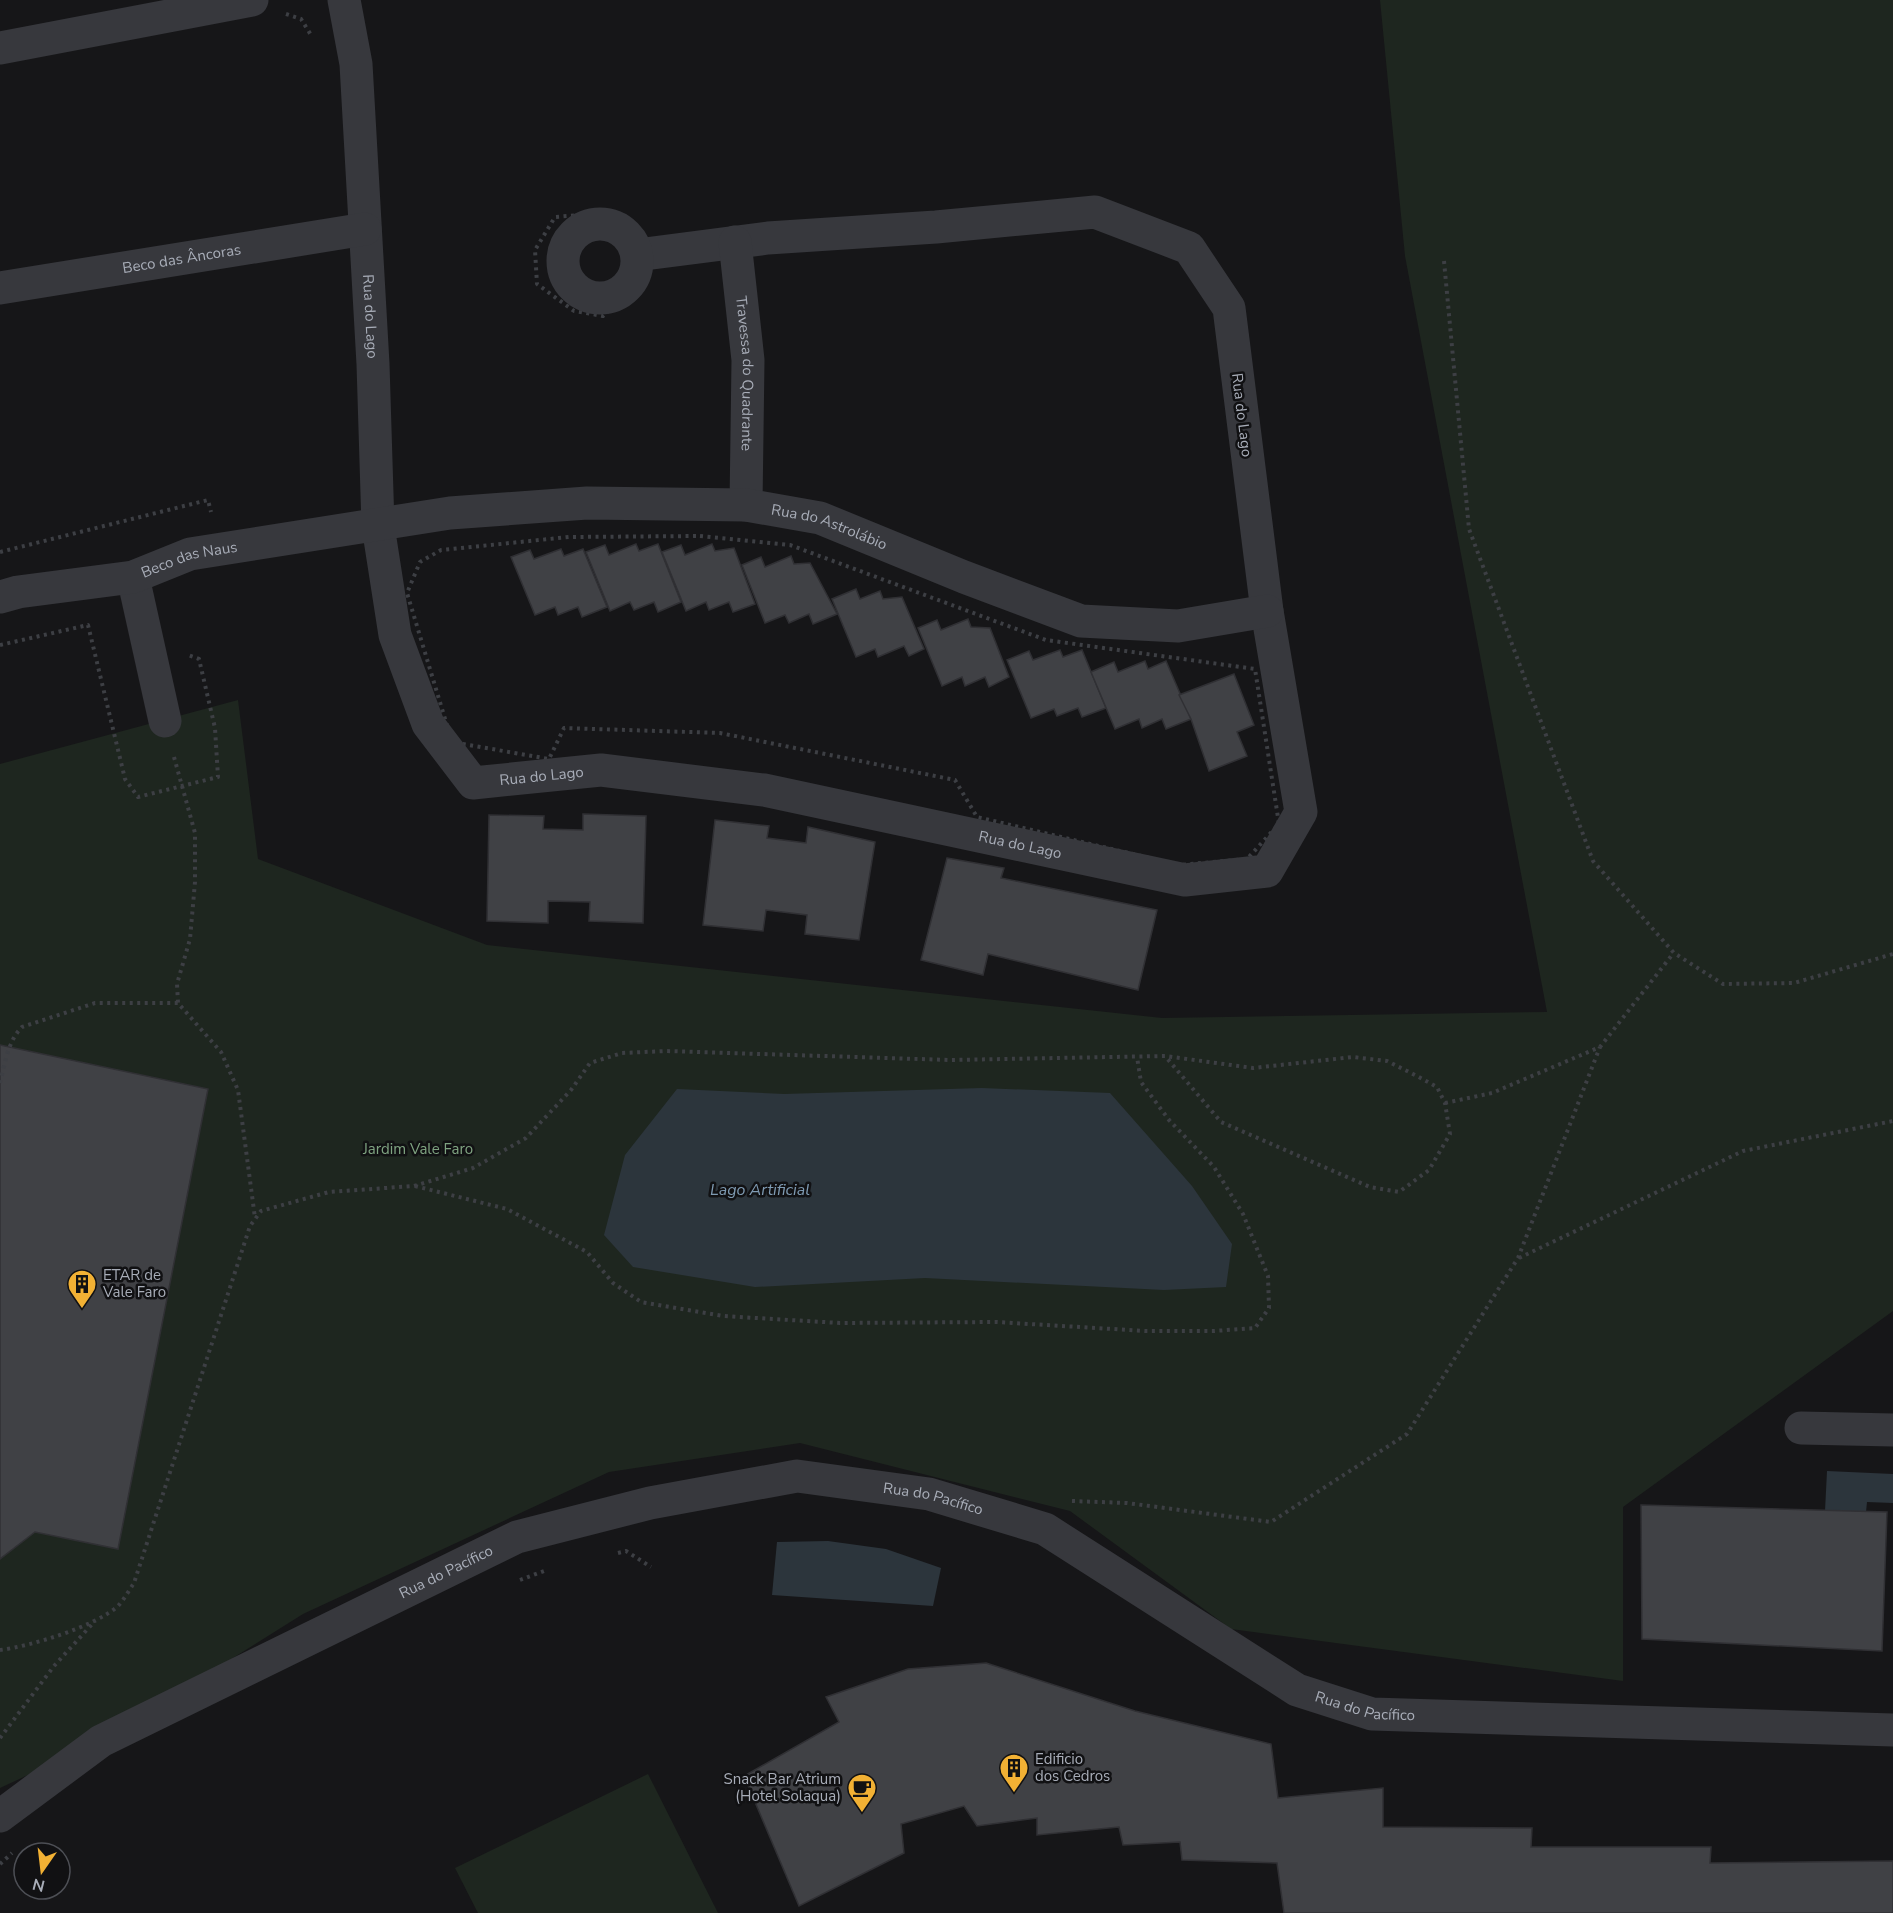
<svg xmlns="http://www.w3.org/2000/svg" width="1893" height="1913" viewBox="0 0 1893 1913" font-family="'Nunito Sans',sans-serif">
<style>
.green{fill:#1e261f}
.water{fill:#2c353c}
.building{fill:#404145;stroke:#303034;stroke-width:1.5}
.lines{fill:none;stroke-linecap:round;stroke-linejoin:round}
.path{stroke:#3d3f44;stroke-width:4;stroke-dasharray:3 4.5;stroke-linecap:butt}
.minor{stroke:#37383d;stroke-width:33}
.labels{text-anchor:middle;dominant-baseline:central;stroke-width:5;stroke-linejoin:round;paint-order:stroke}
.street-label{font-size:15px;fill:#a8adb8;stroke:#111113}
.park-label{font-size:15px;fill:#7fa381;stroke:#111113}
.poi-label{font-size:15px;fill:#a8adb8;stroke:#111113;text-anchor:start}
.water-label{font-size:16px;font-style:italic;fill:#7f9bb3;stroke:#111113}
</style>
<rect width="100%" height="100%" fill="#161618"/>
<g class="green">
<path d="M1380,0h513v1311l-270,196v174l-392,-52 -161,-118 -270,-68 -191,29 -306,142 -202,127 -101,47v-229l35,-27 83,17 90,-460 -208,-44v-281l238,-64 20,159 229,86 675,73 385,-6 -142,-756z"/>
<path d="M648,1774l70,139h-240l-23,-45z"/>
</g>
<g class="water">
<path d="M982,1088l128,5 82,93 40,58 -6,43 -62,3 -239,-12 -170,9 -122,-20 -29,-32 21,-80 52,-66 107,5z"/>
<path d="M1827,1471l66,3v29l-26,-1 -1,10 -41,-1z"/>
<path d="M828,1541l58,8 55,19 -8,38 -161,-11 5,-53z"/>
</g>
<g class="building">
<path d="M636,544l3,7 19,-7 23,58 -23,10 -4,-10 -20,8 -4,-8 -20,9 -24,-59 19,-7 4,10z"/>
<path d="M712,544l3,7 19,-3 21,56 -22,8 -4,-10 -20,8 -3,-8 -20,9 -24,-59 19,-7 4,10z"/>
<path d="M561,549l3,7 19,-7 24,58 -25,10 -4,-10 -20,8 -3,-8 -20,8 -24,-58 19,-7 4,9z"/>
<path d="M791,556l3,8 16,-1 27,51 -24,10 -4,-10 -20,9 -4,-8 -20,8 -23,-58 19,-8 4,10z"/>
<path d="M856,589l4,10 20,-8 3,8 19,-2 22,52 -15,7 -5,-10 -26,11 -3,-8 -19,8 -24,-58z"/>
<path d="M968,619l3,8 19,1 19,49 -20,10 -4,-10 -20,9 -3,-9 -20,9 -24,-58 19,-8 4,10z"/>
<path d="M1060,650l3,7 19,-7 24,58 -24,9 -4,-9 -21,8 -3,-7 -23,9 -24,-58 22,-9 4,9z"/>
<path d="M1145,661l3,8 18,-8 25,58 -25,10 -4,-10 -20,9 -3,-9 -24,10 -24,-57 23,-10 4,10z"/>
<path d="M1234,674l20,51 -17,7 10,24 -38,15 -18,-52 -12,-24z"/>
<path d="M583,814l63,2 -3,107 -54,-2 1,-19 -42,-1v22l-61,-2 2,-106 55,1 -1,13 40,1z"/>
<path d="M715,820l54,6 -2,12 39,5 2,-16 67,15 -16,98 -54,-6 2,-19 -41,-5 -3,21 -60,-6z"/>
<path d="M947,858l57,10 -3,10 156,32 -19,80 -150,-36 -5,21 -62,-15z"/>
<path d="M0,1045l208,44 -90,460 -83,-17 -35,27z"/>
<path d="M1641,1505l246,7 -5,139 -240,-12z"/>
<path d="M986,1663l149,48 136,33 7,54 105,-10v39l149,1 -1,19h180l-1,16 183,-2v52h-609l-7,-50 -95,-3 -2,-18 -57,3 -4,-18 -82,8v-17l-60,8 -13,-20 -63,18 3,29 -105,53 -55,-130 95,-54 -13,-25 82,-28z"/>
</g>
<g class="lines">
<g class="path">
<path d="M286,14l15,5 10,16"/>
<path d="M617,224l-25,-10 -37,3 -20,33 2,34 37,27 29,5 26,-24"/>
<path d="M1444,261l25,268 124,332 81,92 49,31 71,-1 99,-29"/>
<path d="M700,536l90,9 256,95 209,29 24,155 -32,35 -68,6 -202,-48 -22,-37 -235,-47 -156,-5 -15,31 -97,-17 -45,-149 13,-31 21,-12 128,-13z"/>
<path d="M0,552l208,-52 3,12"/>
<path d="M0,645l88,-20 37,154 13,18 80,-20 -3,-49 -16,-69 -11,-4"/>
<path d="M174,757l21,76v49l-5,57 -13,45 1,19 43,49 17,38 17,128"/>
<path d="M0,1083c5,-20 8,-42 22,-56l73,-24h83"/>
<path d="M1445,1103l47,-10 108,-46 72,-92"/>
<path d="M415,1186l92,23 80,43 26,31 28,19 82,14 117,7 156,-1 150,9h68l41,-3 14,-20 -1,-32 -25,-62 -29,-47 -45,-47 -28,-38 -4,-25"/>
<path d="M1519,1258l224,-107 150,-30"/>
<path d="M1072,1501l55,2 144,19 136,-88 111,-176 82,-211"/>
<path d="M618,1553l8,-2 25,16"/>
<path d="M520,1580l24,-9"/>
<path d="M0,1650c31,-4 94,-23 118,-44 6,-6 11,-16 16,-23l116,-357 11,-15 68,-19 85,-6 59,-18 53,-30 45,-48 19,-27 32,-10 44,-2 284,9 215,-4 56,66 149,65 29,5 30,-22 21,-36 -5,-31 -8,-16 -20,-11 -30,-15 -34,-4 -100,11 -88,-12"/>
<path d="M0,1738l54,-72 41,-45"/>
<path d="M0,1864l12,-11"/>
</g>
<g class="minor">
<path id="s1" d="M344,0l12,64 17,300 5,162 17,109 33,89 45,59 128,-13 163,20 421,90 82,-9 34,-59 -34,-201 -38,-303 -40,-60 -94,-36 -159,15 -168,11 -131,17"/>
<path d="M0,48l252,-48"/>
<circle cx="600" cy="261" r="37"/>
<path id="s2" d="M735,242l13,118 -2,145"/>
<path id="s3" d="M0,288l365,-59"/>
<path d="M133,577l32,144"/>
<path id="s4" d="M0,597l18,-5 115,-15 57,-23 260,-41 137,-10 159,2 74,13 144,59 117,44 97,5 89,-15"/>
<path d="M1801,1428l92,2"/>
<path id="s5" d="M0,1816l101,-75 416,-204 133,-34 147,-27 132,18 116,35 252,161 75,24 521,16"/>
</g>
</g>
<defs>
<g id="building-pin" transform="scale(1.5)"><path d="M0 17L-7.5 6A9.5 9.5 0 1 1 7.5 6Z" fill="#f2b134" stroke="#111113"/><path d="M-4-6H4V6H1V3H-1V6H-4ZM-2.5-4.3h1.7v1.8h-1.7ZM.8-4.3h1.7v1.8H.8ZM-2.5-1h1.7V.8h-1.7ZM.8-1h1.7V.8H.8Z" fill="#111"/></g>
<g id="cafe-pin" transform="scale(1.5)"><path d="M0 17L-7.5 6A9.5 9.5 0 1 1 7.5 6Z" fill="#f2b134" stroke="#111113"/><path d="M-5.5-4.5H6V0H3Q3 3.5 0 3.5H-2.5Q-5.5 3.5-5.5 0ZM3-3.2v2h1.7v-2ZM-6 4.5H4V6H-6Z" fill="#111"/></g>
</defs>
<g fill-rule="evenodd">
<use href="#building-pin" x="82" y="1284"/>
<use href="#building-pin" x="1014" y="1768"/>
<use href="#cafe-pin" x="862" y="1788"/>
</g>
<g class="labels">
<g class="street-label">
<text stroke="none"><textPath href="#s3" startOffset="184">Beco das Âncoras</textPath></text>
<text stroke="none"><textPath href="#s1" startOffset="318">Rua do Lago</textPath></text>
<text stroke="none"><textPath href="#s2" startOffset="132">Travessa do Quadrante</textPath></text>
<text transform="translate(1242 415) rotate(83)">Rua do Lago</text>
<text stroke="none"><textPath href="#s4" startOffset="842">Rua do Astrolábio</textPath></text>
<text stroke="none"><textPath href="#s4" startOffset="194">Beco das Naus</textPath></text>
<text stroke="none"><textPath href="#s1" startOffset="876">Rua do Lago</textPath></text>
<text stroke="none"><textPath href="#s1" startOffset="1362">Rua do Lago</textPath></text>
<text stroke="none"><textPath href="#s5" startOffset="1014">Rua do Pacífico</textPath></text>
<text stroke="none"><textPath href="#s5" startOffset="510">Rua do Pacífico</textPath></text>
<text stroke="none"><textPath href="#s5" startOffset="1500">Rua do Pacífico</textPath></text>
</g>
<g class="park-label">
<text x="418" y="1149">Jardim Vale Faro</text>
</g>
<g class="poi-label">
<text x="103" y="1275">ETAR de<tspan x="103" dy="17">Vale Faro</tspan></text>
<text x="1035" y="1759">Edificio<tspan x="1035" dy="17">dos Cedros</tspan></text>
<text x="841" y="1779" text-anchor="end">Snack Bar Atrium<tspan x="841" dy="17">(Hotel Solaqua)</tspan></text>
</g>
<g class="water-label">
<text x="760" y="1190">Lago Artificial</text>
</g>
</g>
<g transform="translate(42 1871) rotate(194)"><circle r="28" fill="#111113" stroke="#4d4f55" stroke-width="1.5"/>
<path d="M0-4.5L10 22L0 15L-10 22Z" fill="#f2b134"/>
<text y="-9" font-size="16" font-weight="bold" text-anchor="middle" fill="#a8adb8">N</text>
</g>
</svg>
